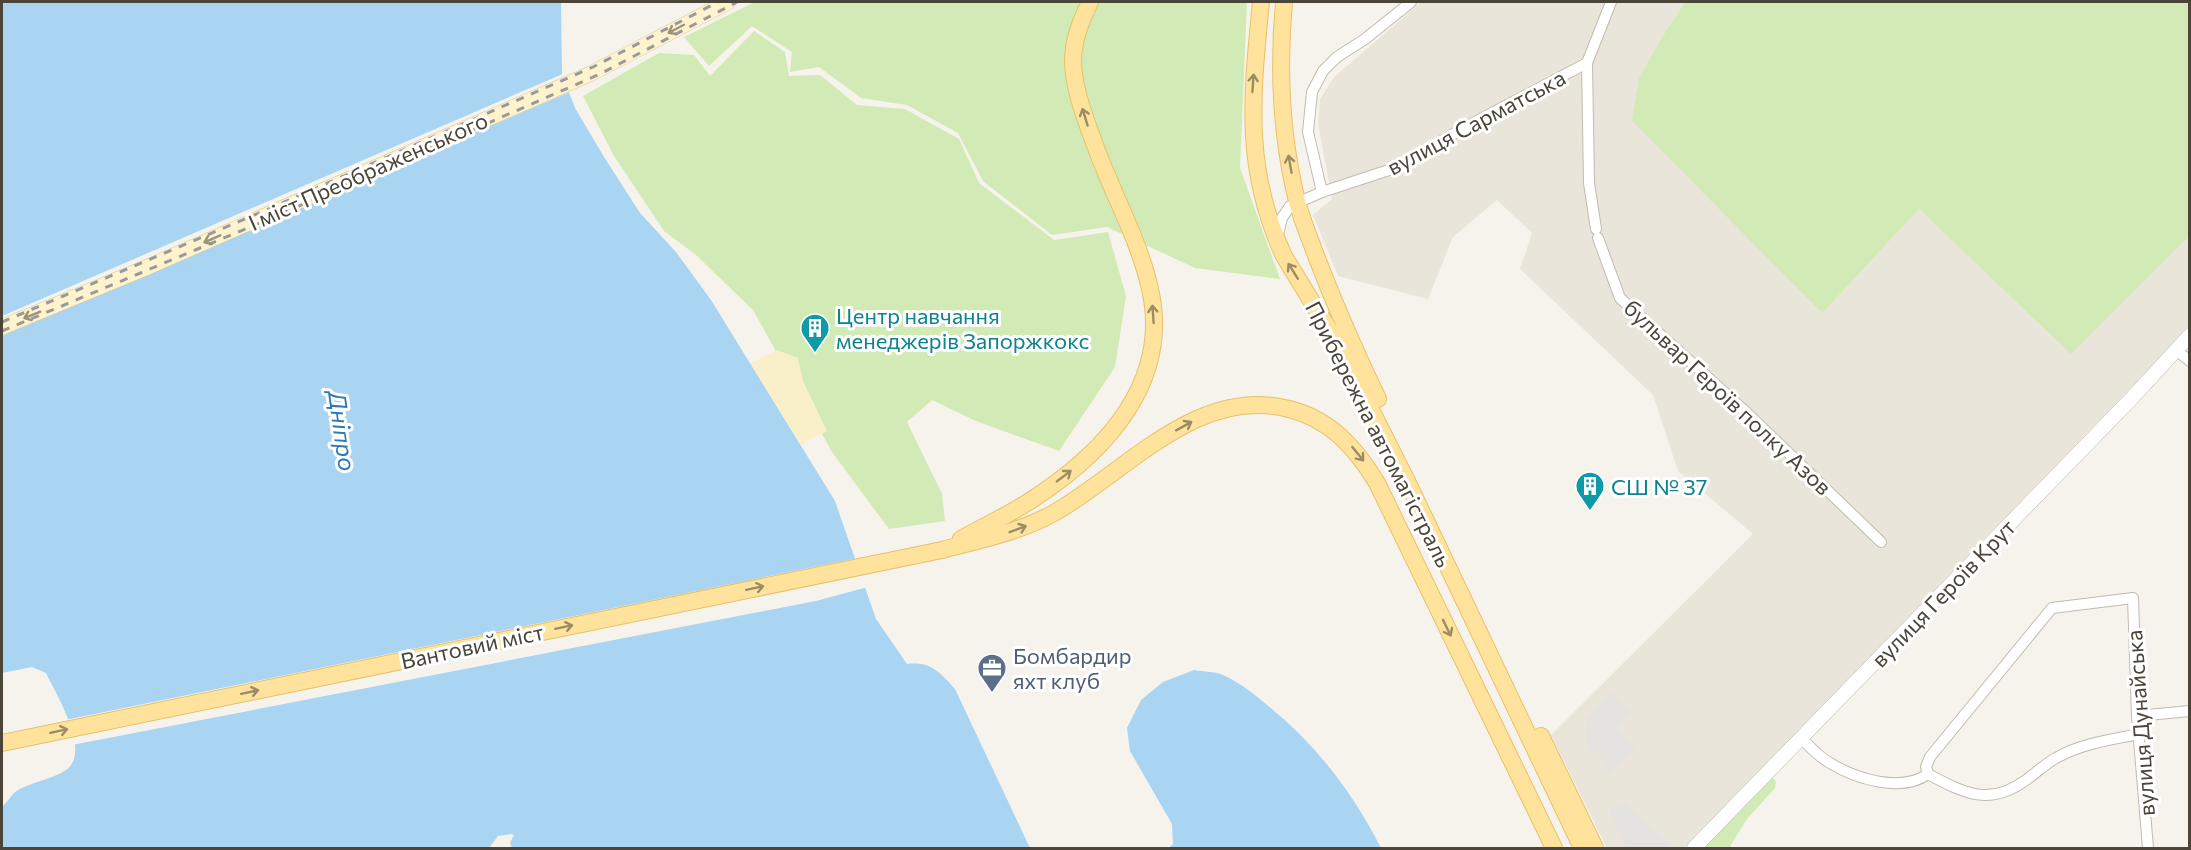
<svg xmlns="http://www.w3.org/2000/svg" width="2191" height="850" viewBox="0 0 2191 850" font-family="Commissioner,sans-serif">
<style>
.residential{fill:#eae5da}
.green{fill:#d2eab5}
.sand{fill:#f9efc9}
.parking{fill:#e5e3e0}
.water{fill:#a9d4f2}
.pier{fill:#f6f3ec}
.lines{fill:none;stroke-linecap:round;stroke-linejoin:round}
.minor-casing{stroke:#c2bbae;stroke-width:12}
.tertiary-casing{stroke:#c2bbae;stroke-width:15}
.secondary-casing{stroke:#d6c79b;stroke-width:16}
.primary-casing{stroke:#e6c16a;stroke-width:18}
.minor{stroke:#fff;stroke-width:10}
.tertiary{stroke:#fff;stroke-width:14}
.secondary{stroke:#fff3cd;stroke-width:15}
.primary{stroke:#ffe39c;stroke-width:16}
.rail{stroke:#9a9a9a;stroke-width:3;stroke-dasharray:8 8;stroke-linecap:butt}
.oneway{stroke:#9c937c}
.oneway2{stroke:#9c8c66}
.labels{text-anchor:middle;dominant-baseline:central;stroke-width:6;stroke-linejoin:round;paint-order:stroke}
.street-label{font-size:22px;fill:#4b4439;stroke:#fff}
.culture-label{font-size:22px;fill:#0d838f;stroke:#fff;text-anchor:start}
.service-label{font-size:22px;fill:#4e5e75;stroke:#fff;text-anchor:start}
.water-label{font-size:24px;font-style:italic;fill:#2e7ab2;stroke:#fff}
</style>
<rect width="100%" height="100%" fill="#f6f3ec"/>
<path class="residential" d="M1421,2h264l-21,32 157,279 98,-104 152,144 118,-116v91l-505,520h-77l-56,-113 202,-201 -75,-63 -25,-76 -133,-126 12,-36 -35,-33 -44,37 -25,62 -90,-23 -25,-61 19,-16 -14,-75 2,-25 14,-22z"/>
<g class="green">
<path d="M755,2h492l-7,166 40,111 -85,-11 -88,-41 -55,8 -69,-54 -25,-48 -51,-28 -46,-7 -42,-31 -29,5 2,-20 -40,-26 -43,40 -25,-29z"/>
<path d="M1685,2h504v235l-118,117 -152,-145 -97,104 -190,-192 7,-43 25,-44z"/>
<path d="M754,31l31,21 4,24 31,-1 37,30 48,4 54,30 20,44 75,57 54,-8 18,64 -11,71 -56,84 -83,-30 -44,-21 -25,22 35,72 3,27 -56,8 -57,-77 -79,-142 -57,-55 -32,-24 -50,-75 -31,-60 76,-43 35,2 16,21z"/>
<path d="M1759,777l13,1 4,3 -1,7 -28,31 -18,29h-36z"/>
</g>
<path class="sand" d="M777,350l21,8 5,23 24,50 -26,14 -52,-81z"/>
<g class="parking">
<path d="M1611,693l22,20 -17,17 20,19 -27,25 -12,-24 -8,4 -4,-19 2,-17z"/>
<path d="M1622,801l52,47h-48l-17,-37z"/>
</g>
<g class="water">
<path d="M2,2h559l1,72 13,34 29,49 36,56 36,39 35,48 124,201 41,118 31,45c23,-3 33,8 48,25l75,159h-518l-2,-5 4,-8 -3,-1 -13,2 -9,12h-487l1,-42c4,-4 8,-10 12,-14 15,-10 36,-12 51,-22 26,-18 -10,-76 -20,-97l-14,-6 -30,6z"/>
<path d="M1194,670c9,2 23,1 31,6 15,7 29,18 42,29 49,39 86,88 114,143h-212l4,-4 -1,-20 -42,-73 -3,-23 14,-28 22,-18z"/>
</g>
<g class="pier">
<path d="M565,73l7,18 -570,245v-20z"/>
<path d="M858,558l10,29 -52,14 -744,144 -7,-25z"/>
</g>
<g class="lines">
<g class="minor-casing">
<g id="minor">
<path d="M1322,192l-14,-60 4,-40 11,-21 14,-14 28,-18 46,-37"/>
<path d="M1596,229l-7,-46 -2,-120 24,-61"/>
<path d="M1277,238l5,-20 8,-12 32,-14 67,-22 24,-11 45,-28 129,-68"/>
<path d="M1598,238l22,60 127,115 134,129"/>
<path d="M2176,350l14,11"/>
<path d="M2137,716l53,-5"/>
<path d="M1802,739c9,9 17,18 28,24 26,16 71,30 98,11"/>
<path d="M1928,774l-2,-7 4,-10 122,-149 81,-10 4,118 11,132"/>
<path d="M1928,774c36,19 61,33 98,6 10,-7 19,-16 30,-22 24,-14 57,-19 84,-24"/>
</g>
</g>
<g class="tertiary-casing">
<path id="tertiary" d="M1694,848l438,-450 58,-63"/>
</g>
<g class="secondary-casing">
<path id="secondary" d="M2,327l141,-58 447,-195 138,-72"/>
</g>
<g class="primary-casing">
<g id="primary">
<path d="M1261,2c-9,92 -18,166 23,254l56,92 67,133 175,367"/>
<path d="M1284,2c-6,66 -3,134 13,199 4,17 12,35 18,52 19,50 40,98 63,146"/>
<path d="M961,539c25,-14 52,-26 75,-42 71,-47 135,-116 114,-208 -11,-50 -38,-96 -55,-144 -10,-27 -26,-67 -21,-96 2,-17 9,-32 16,-47"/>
<path d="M1541,736l54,112"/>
<path d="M2,743l940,-193c38,-10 78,-18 112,-37 72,-41 144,-128 235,-104 41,10 67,39 88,74l177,365"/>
</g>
</g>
<use href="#minor" class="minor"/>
<use href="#tertiary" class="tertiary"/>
<use href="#secondary" class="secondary"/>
<use href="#primary" class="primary"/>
<g class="rail">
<path d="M2,322l264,-112 327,-143 125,-65"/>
<path d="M2,331l272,-114 326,-143 137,-72"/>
</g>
</g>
<defs><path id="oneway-shaft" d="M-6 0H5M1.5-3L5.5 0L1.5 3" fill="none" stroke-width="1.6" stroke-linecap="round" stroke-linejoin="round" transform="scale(1.5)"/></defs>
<g class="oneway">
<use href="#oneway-shaft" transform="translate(676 29) rotate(152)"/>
<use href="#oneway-shaft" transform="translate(212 239) rotate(156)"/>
<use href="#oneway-shaft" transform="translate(32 315) rotate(158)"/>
</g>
<g class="oneway2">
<use href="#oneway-shaft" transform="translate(1253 83) rotate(-86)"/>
<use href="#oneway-shaft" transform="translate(1085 117) rotate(-107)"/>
<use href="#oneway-shaft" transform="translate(1290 164) rotate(-100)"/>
<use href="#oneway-shaft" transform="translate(1293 271) rotate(-122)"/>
<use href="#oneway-shaft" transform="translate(1153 314) rotate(-94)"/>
<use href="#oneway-shaft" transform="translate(1184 426) rotate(-29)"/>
<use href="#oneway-shaft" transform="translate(1358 454) rotate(51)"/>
<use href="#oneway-shaft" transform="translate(1064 476) rotate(-37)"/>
<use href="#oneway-shaft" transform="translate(1018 529) rotate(-21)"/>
<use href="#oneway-shaft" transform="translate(755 588) rotate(-12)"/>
<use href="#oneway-shaft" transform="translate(564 627) rotate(-12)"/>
<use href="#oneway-shaft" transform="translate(1447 628) rotate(64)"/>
<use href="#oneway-shaft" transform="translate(250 692) rotate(-12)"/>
<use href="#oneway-shaft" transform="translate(59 731) rotate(-12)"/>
</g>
<defs>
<g id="building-pin" transform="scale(1.5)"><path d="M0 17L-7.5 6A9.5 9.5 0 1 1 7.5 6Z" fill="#0f9aa8" stroke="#fff"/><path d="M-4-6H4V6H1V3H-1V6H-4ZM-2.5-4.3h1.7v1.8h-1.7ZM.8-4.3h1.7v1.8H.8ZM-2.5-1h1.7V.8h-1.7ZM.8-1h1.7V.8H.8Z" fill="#fff"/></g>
<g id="office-pin" transform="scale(1.5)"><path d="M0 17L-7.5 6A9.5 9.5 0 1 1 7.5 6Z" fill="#5c6f8a" stroke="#fff"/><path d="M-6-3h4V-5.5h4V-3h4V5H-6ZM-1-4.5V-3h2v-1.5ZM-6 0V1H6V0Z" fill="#fff"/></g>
</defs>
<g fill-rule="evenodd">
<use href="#building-pin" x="815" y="328"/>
<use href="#building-pin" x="1590" y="486"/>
<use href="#office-pin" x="992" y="668"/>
</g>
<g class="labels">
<g class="street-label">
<text transform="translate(1476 122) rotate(-28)">вулиця Сарматська</text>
<text transform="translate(368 171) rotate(-24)">I міст Преображенського</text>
<text transform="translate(1728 397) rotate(43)">бульвар Героїв полку Азов</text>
<text transform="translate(1379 434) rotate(63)">Прибережна автомагістраль</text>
<text transform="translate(1943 593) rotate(-46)">вулиця Героїв Крут</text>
<text transform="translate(472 646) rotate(-12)">Вантовий міст</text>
<text transform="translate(2140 723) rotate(-94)">вулиця Дунайська</text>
</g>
<g class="culture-label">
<text x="836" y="315">Центр навчання<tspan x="836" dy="25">менеджерів Запоржкокс</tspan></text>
<text x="1611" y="486">СШ № 37</text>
</g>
<g class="service-label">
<text x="1013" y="655">Бомбардир<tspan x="1013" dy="25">яхт клуб</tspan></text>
</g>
<g class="water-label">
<text transform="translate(343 431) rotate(82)">Дніпро</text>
</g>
</g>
<rect width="2191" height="850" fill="none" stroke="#4b4439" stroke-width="6"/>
</svg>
